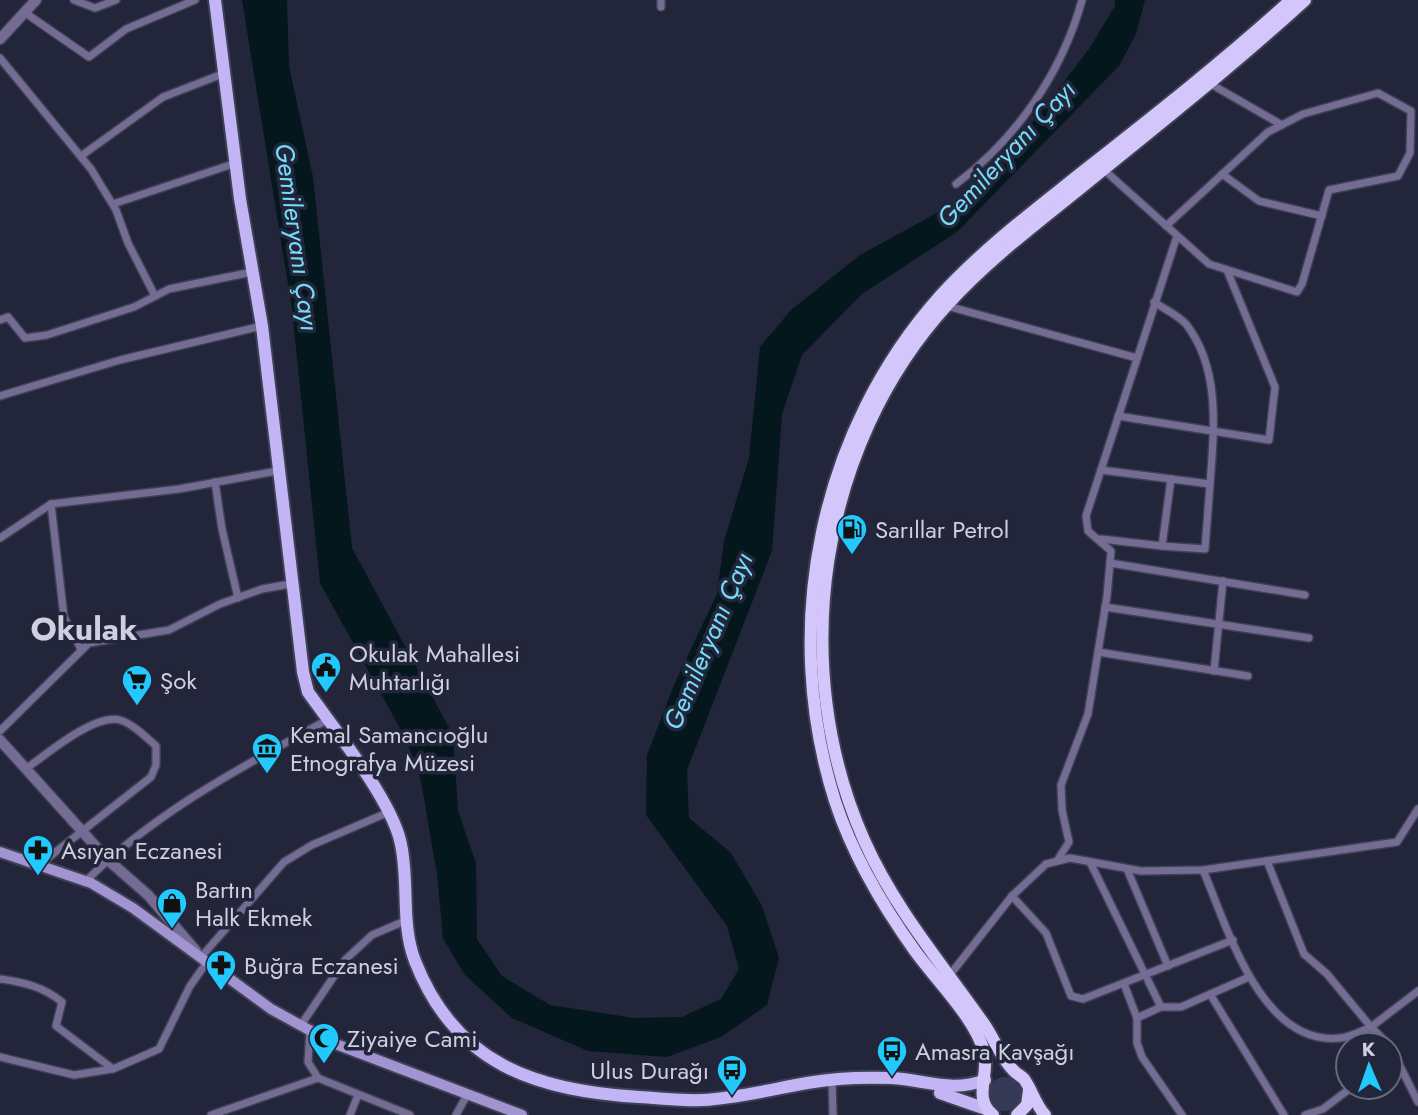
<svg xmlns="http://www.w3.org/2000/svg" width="1418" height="1115" font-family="Jost,sans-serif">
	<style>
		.green { fill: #363956 }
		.water { fill: #03171c }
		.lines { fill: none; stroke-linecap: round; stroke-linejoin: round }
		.minor-casing { stroke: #3e4055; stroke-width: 10 }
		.tertiary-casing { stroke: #3e4055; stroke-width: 13 }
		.secondary-casing { stroke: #3e4055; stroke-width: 14 }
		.primary-casing { stroke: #3e4055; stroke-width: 16 }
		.trunk-casing { stroke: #3e4055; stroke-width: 16 }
		.minor { stroke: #756c93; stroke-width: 7 }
		.tertiary { stroke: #756c93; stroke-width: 10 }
		.secondary { stroke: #a293d1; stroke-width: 10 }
		.primary { stroke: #c3b5f5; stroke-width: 12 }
		.trunk { stroke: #d2c6fa; stroke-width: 12 }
		.labels { text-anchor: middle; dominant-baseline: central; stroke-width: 7; stroke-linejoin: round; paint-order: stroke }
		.poi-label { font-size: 24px; fill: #ced0df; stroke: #23253b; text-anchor: start }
		.water-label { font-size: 26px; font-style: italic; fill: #75dcf8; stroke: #23253b }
		.district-label { font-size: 32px; font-weight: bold; fill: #ced0df; stroke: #23253b }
	</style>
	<rect width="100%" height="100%" fill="#23253b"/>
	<circle class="green" cx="1005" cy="1094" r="17"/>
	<path class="water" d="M242 0H287L289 66 313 177 352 548 453 735 458 811 476 863 477 939 502 976 550 1005 634 1018 682 1017 721 999 739 969 727 926 646 815 647 755 674 685 717 594 724 541 749 458 760 347 791 310 860 255 953 204 1004 159 1089 49 1115 6V0H1145L1136 34 1119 66 957 232 862 294 802 355 782 414 772 551 687 770 689 818 731 853 762 906 779 958 767 1005 721 1037 667 1057 588 1051 512 1018 464 974 443 938 437 874 421 781 406 739 320 583 292 309Z"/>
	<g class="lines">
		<g class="minor-casing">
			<g id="minor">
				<path d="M74 0 95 8 116 0"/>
				<path d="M661 7V0"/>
				<path d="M24 12 89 57 126 29 195 0"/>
				<path d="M0 58 91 169 116 210 128 243 155 296"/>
				<path d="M1209 83 1282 125"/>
				<path d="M81 156 163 97 225 73"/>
				<path d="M1103 169 1209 264 1297 292 1302 284 1329 190 1398 176 1410 153 1411 111 1378 93 1303 114 1268 132 1166 226"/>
				<path d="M1222 174 1259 201 1322 216"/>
				<path d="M956 184C1016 139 1062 73 1082 0"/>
				<path d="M113 204 236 163"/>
				<path d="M947 306 1137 358"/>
				<path d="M0 320 8 317 25 338 47 335 134 307 169 289 252 272"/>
				<path d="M0 396 120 360 262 326"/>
				<path d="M1118 416 1269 440 1275 387 1227 270"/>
				<path d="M1101 470 1210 484C1214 430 1221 369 1186 324 1178 315 1164 309 1154 302"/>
				<path d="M215 482 222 529 238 598"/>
				<path d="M51 504 64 617 81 649"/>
				<path d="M0 538 51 504 179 489 277 471"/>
				<path d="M1101 539 1162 546 1171 479"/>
				<path d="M1162 546 1205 549 1210 484"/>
				<path d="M1110 563 1305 595"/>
				<path d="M1105 607 1309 638"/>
				<path d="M1098 652 1248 676"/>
				<path d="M1214 671 1223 581"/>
				<path d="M0 731 89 643 169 630 220 604 262 589 290 584"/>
				<path d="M27 768C47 754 95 713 120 720 133 724 146 737 156 746V765L151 777 39 865"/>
				<path d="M1057 861 1069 842 1062 810 1061 785 1088 714 1107 596 1111 551 1088 531 1086 516 1177 236"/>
				<path d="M1267 861 1304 954 1327 974 1371 1027 1418 991"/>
				<path d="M1090 862 1161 1007H1181L1249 977"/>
				<path d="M1127 869 1168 966"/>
				<path d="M1203 870C1227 926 1261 1047 1340 1038 1350 1037 1362 1031 1371 1027L1389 1045"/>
				<path d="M86 881C155 812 242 767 327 720"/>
				<path d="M1012 896 1046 933 1071 996 1083 999 1233 940"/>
				<path d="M201 957 284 862 312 845 389 812"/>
				<path d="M949 976 1012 896 1046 864 1070 858 1141 871 1203 870 1397 842 1418 809"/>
				<path d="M0 979C23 982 44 987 62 1002L56 1026 113 1069 159 1049 190 986 207 962"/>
				<path d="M1124 984 1137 1018V1043L1142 1057 1182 1115"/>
				<path d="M1210 994 1284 1115"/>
				<path d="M1137 1018 1161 1007"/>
				<path d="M301 1025 345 960 372 935 407 920"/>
				<path d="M310 1031 308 1062 318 1078 410 1115"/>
				<path d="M1390 1046 1418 1102"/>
				<path d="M0 1057 74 1075 112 1069"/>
				<path d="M832 1080 833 1115"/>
				<path d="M211 1115 318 1078"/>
				<path d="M350 1115 358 1095"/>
				<path d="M456 1115 467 1095"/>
				<path d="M1305 1115 1323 1109 1352 1087"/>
			</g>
		</g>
		<g class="tertiary-casing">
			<g id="tertiary">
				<path d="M0 39 36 0"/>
				<path d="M0 740 108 860 148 895 196 951"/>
			</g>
		</g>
		<g class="secondary-casing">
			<path id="secondary" d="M0 852 91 883 133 908 271 1009 333 1043 522 1115"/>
		</g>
		<g class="primary-casing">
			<g id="primary">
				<path d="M215 0 240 199 262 326 303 672 308 692C335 730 389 797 400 840 410 879 400 923 415 961 455 1064 536 1091 639 1097 660 1098 682 1101 703 1100 738 1098 773 1089 807 1083 835 1078 864 1077 892 1078 926 1080 952 1093 985 1080"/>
				<path d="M940 1093 986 1109"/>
			</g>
		</g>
		<g class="trunk-casing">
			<g id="trunk">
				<path d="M993 1115C972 1098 990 1075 984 1052 976 1019 935 979 915 951 882 905 853 856 835 801 780 628 819 431 941 295 984 248 1035 210 1085 170 1155 115 1225 60 1291 0"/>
				<path d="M1017 1115 1027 1105 1029 1090"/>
				<path d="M1045 1115C1035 1104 1032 1090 1024 1079 1021 1076 1017 1074 1014 1071 1001 1059 994 1038 984 1024 942 964 894 908 864 840 787 666 818 446 948 304 988 260 1036 224 1083 186 1158 125 1234 65 1305 0"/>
			</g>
		</g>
		<use href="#minor" class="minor"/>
		<use href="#tertiary" class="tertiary"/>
		<use href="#secondary" class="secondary"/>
		<use href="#primary" class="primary"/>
		<use href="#trunk" class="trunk"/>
	</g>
	<defs>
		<g id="fuel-pin" transform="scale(1.575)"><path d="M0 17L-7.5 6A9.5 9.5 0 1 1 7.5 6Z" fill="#21c9fd" stroke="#23253b"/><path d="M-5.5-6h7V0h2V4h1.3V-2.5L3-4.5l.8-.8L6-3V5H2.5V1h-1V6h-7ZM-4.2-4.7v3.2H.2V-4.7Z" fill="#111"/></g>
		<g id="civic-pin" transform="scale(1.575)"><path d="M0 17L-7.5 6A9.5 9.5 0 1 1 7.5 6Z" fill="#21c9fd" stroke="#23253b"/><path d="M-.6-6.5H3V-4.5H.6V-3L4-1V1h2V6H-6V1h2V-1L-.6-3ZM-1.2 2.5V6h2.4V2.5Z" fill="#111"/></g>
		<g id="supermarket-pin" transform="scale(1.575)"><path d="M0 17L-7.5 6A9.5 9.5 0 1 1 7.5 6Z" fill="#21c9fd" stroke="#23253b"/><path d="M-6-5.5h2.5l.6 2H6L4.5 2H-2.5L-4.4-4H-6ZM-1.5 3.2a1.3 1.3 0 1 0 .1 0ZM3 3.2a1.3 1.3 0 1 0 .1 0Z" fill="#111"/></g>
		<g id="museum-pin" transform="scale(1.575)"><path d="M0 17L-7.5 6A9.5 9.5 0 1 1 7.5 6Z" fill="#21c9fd" stroke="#23253b"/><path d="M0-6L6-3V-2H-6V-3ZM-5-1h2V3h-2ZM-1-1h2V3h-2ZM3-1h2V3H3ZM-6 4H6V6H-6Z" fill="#111"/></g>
		<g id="pharmacy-pin" transform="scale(1.575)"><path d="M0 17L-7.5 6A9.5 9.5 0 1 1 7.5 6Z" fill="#21c9fd" stroke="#23253b"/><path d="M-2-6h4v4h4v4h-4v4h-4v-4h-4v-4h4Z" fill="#111"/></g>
		<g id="shop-pin" transform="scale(1.575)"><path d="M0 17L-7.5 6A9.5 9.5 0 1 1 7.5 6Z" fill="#21c9fd" stroke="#23253b"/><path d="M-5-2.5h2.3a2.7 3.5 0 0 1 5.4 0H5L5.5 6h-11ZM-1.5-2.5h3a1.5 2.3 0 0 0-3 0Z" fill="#111"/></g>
		<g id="mosque-pin" transform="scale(1.575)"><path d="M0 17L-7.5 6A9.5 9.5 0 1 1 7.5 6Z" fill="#21c9fd" stroke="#23253b"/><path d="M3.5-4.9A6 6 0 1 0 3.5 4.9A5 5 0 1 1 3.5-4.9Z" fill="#111"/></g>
		<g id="bus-pin" transform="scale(1.575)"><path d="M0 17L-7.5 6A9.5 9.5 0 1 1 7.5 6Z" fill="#21c9fd" stroke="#23253b"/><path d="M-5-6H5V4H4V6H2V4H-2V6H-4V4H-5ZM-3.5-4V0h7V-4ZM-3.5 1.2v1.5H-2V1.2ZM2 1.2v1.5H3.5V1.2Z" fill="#111"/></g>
	</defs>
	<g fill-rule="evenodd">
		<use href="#fuel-pin" x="852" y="529"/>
		<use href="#civic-pin" x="326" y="667"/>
		<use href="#supermarket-pin" x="137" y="680"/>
		<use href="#museum-pin" x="267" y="748"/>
		<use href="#pharmacy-pin" x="38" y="850"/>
		<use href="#shop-pin" x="172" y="903"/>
		<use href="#pharmacy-pin" x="221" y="965"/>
		<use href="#mosque-pin" x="324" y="1038"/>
		<use href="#bus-pin" x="892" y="1051"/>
		<use href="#bus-pin" x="732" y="1070"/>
	</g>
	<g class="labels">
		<g class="poi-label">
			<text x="875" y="529">Sarıllar Petrol</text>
			<text x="349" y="653">Okulak Mahallesi<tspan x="349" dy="28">Muhtarlığı</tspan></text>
			<text x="160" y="680">Şok</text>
			<text x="290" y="734">Kemal Samancıoğlu<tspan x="290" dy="28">Etnografya Müzesi</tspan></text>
			<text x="61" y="850">Asıyan Eczanesi</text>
			<text x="195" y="889">Bartın<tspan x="195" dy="28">Halk Ekmek</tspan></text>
			<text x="244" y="965">Buğra Eczanesi</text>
			<text x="347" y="1038">Ziyaiye Cami</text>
			<text x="915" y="1051">Amasra Kavşağı</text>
			<text x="709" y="1070" text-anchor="end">Ulus Durağı</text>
		</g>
		<g class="water-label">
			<text transform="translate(1006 154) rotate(-47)">Gemileryanı Çayı</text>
			<text transform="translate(297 237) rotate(82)">Gemileryanı Çayı</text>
			<text transform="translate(708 641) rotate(-67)">Gemileryanı Çayı</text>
		</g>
		<g class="district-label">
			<text x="84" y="629">Okulak</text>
		</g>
	</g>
	<g transform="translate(1369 1066) rotate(358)"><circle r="33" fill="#23253b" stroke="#67697d" stroke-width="2"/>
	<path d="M0-5L12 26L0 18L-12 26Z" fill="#21c9fd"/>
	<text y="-10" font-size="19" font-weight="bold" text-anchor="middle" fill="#ced0df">K</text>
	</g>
</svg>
